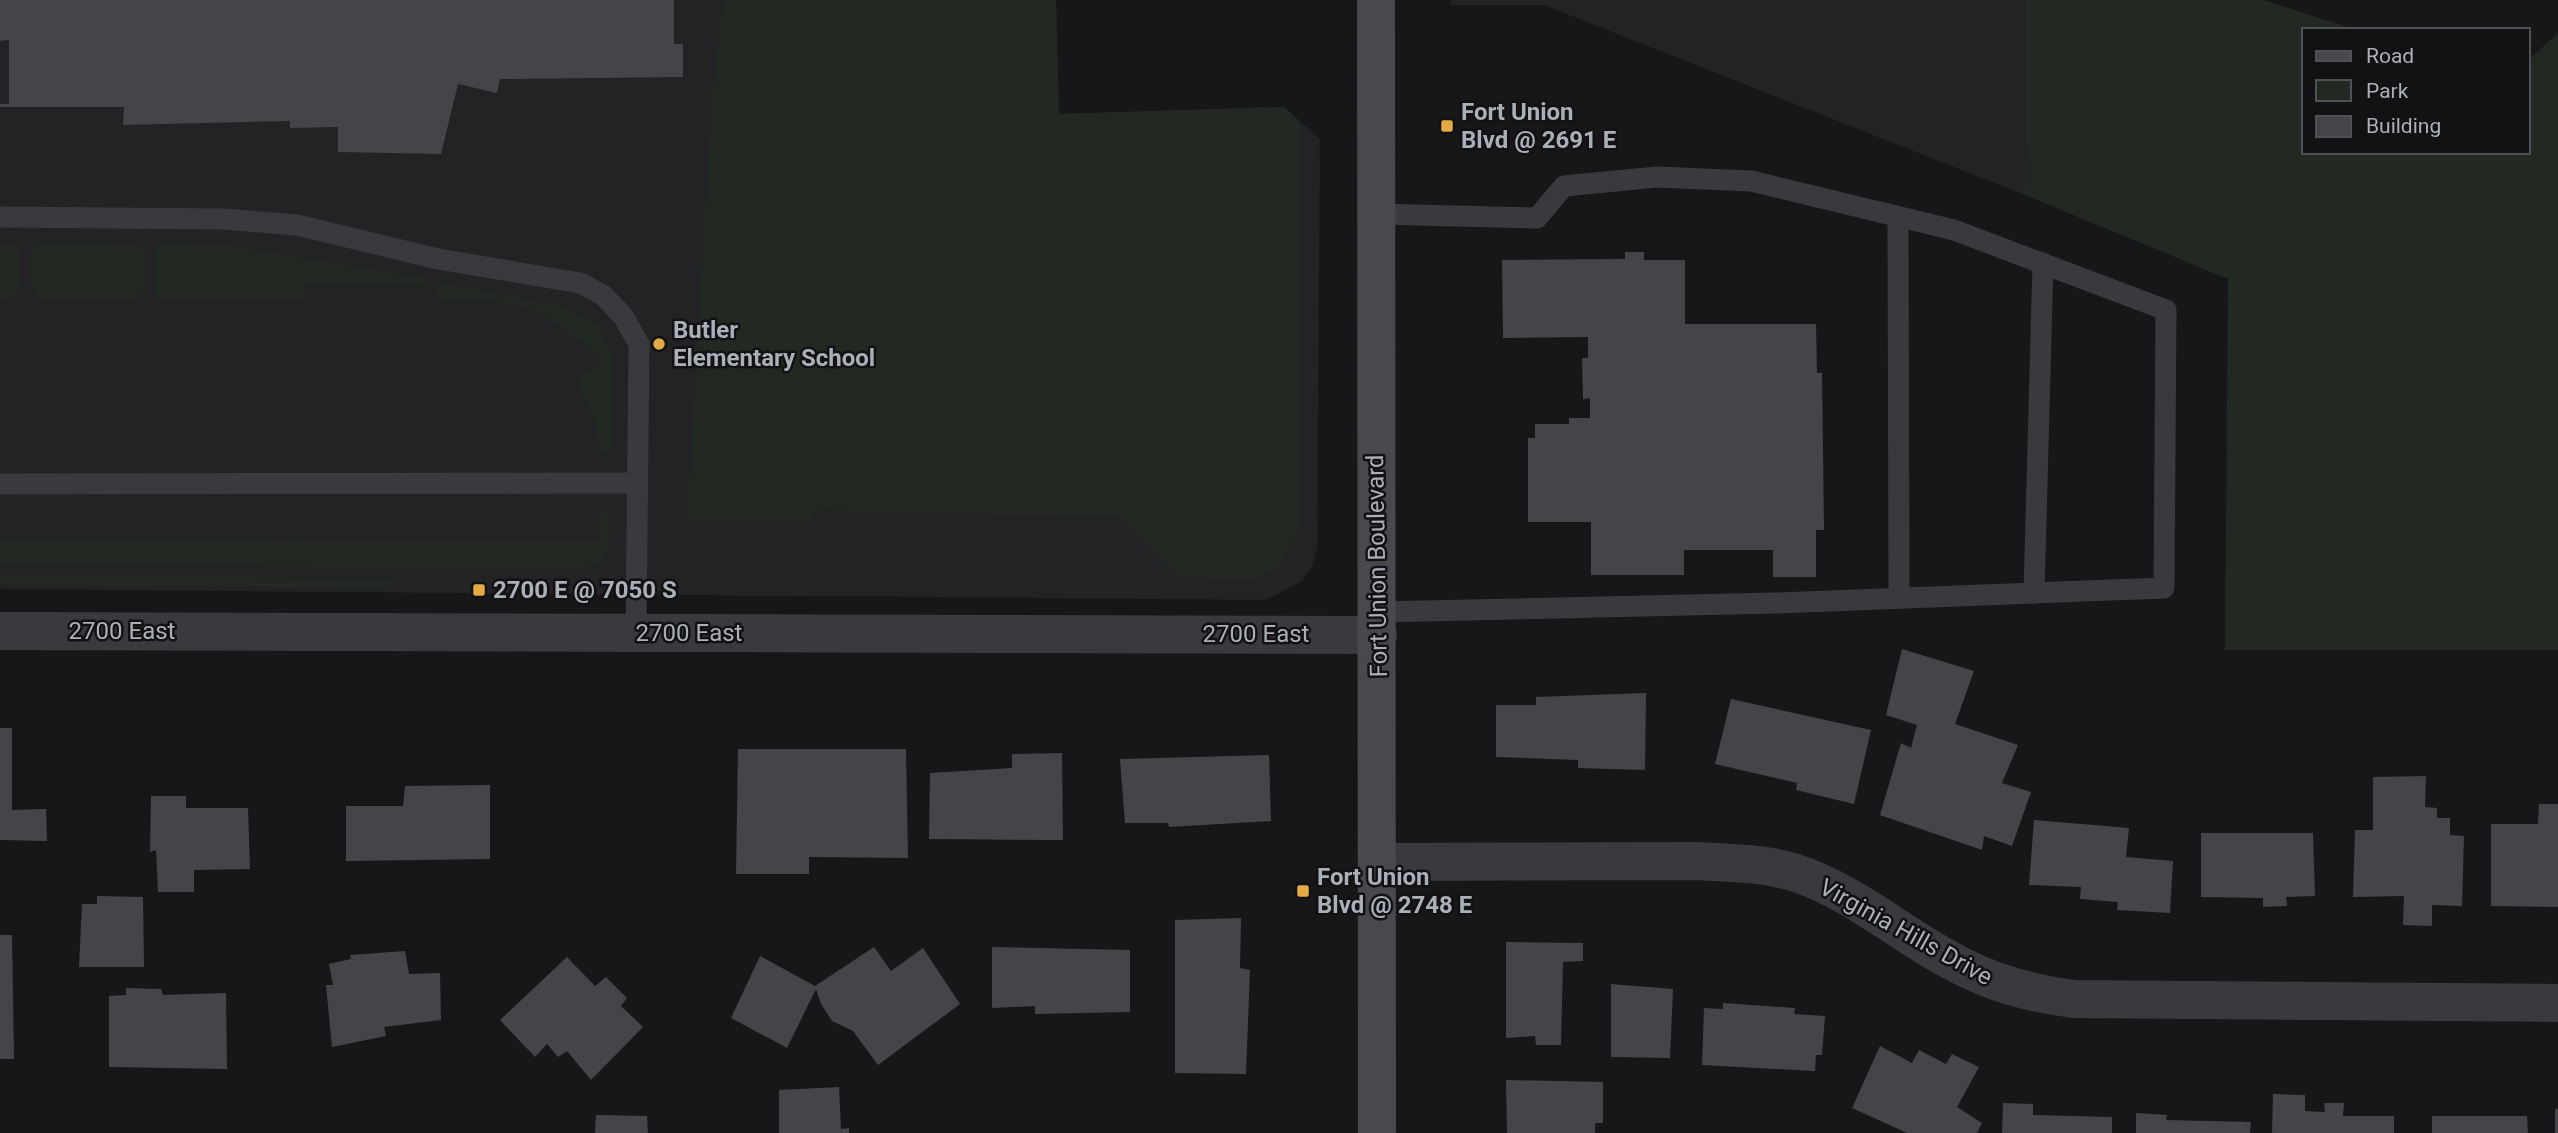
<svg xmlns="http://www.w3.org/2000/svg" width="2558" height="1133" font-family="Roboto,sans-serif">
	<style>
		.built { fill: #232326 }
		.green { fill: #222922 }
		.building { fill: #444549 }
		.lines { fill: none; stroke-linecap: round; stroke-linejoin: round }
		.service { stroke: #393a3e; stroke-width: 21 }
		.minor { stroke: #393a3e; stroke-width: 38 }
		.tertiary { stroke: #393a3e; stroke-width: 38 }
		.secondary { stroke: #47494e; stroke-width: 38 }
		.poi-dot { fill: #e4ab45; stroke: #121214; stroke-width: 2.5 }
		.labels { text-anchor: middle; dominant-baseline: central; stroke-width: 5; stroke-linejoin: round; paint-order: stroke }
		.poi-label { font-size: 24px; font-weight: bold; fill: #aaafb8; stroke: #121214; text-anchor: start }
		.street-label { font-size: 24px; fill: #aaafb8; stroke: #121214 }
	</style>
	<rect width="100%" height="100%" fill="#171719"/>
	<g class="built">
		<path d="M0 0H1056L1059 114 1284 107 1320 139 1317 549 1312 567 1302 581 1266 600 0 589Z"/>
		<path d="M1451 0H2026L2025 195 1544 5H1451Z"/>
	</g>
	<g class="green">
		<path d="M723 0H1056L1059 114 1284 107 1299 121V529C1275 596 1236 578 1177 576L1120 517 818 510 809 522 687 520 712 96Z"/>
		<path d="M2026 0H2263L2357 30H2304V152H2528V60L2558 33V650H2225L2228 279 2025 195Z"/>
		<path d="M44 243 139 245 144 249 143 293 135 299H39C29 287 28 259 35 245Z"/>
		<path d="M0 244 15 245 18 248 19 291 10 299H0Z"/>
		<path d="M163 244 227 245 429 279 425 286 306 285 305 299H164L158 296 156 291 155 251Z"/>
		<path d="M439 282 567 307 599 325 612 354V450L605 454 601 451 592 412 577 381 604 360C539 304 521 300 436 300Z"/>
		<path d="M609 508 610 547 602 565 568 569 0 564V540L599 541 600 514Z"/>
		<path d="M0 574 395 579 385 588 0 584Z"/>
	</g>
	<g class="building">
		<path d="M0 0H674V44H683V77L500 79 497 93 458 84 441 154 338 152V127L290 128V121L123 125 124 107H0V104H9V40L0 41Z"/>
		<path d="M1625 252H1644V260H1685V324H1816L1817 373H1822L1824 530H1816V577H1773V550H1684V575H1591V522H1528V438H1535V424H1569V418H1590V398L1583 399 1582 358H1588V337L1503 338 1502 260 1625 259Z"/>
		<path d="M1902 649 1974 671 1955 724 2018 745 2002 783 2031 792 2012 846 1984 836 1982 850 1880 815 1901 743 1911 748 1917 725 1886 715Z"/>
		<path d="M1646 693 1645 770 1578 768V760L1496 757V705H1536V697Z"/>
		<path d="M1731 699 1871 730 1854 804 1796 790 1797 783 1715 764Z"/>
		<path d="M0 728H12V810L46 809 47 841 0 840Z"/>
		<path d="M738 749H906L908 858 809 857V874H736Z"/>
		<path d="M1062 753 1063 840 929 839 930 773 1012 768V754Z"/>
		<path d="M1269 755 1271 821 1169 827 1168 823H1125L1120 759Z"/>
		<path d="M2426 776 2425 807 2437 808V818H2450V835L2464 836 2462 906 2432 905V926L2403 925 2404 896 2353 897 2355 830H2373V777Z"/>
		<path d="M490 785V859L346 861V806H403L405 786Z"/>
		<path d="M151 796H186V808H248L250 869 194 870V892H158L156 850 150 852Z"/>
		<path d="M2539 804H2558V907L2491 906V824H2538Z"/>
		<path d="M2034 820 2129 828 2126 857 2173 861 2170 913 2117 910 2118 902 2080 899 2081 887 2029 885Z"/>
		<path d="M2201 833H2313L2315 896 2286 897 2287 906 2263 907V898L2201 897Z"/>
		<path d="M97 896 143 897 144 967H79L82 904H97Z"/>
		<path d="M1241 918 1240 968 1250 970 1246 1074 1175 1073V920Z"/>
		<path d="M0 935H12L14 1059H0Z"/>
		<path d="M1506 942 1583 943V961L1563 962 1561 1045H1536L1535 1036 1506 1038Z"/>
		<path d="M874 947 891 971 923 948 960 1004 878 1065 853 1031 832 1021 821 1004 816 989 787 1048 731 1018 760 956 815 986Z"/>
		<path d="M992 947 1130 950V1012L1035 1014V1006L992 1008Z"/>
		<path d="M405 951 409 974 440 973 441 1020 384 1027 386 1036 332 1047 326 985H333L329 964 351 959 350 955Z"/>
		<path d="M567 957 595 986 606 977 627 998 621 1006 643 1027 591 1080 567 1051 558 1057 547 1044 535 1057 500 1020Z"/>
		<path d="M1611 984 1673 989 1670 1058 1611 1057Z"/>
		<path d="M126 988 161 989 163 995 226 993 227 1069 109 1067V996L126 995Z"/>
		<path d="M1723 1003 1795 1008 1794 1014 1825 1016 1822 1055H1816L1815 1071 1702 1065 1704 1008 1723 1009Z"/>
		<path d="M1880 1046 1912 1063 1919 1050 1946 1064 1952 1054 1979 1067 1957 1107 1982 1123 1977 1133H1907L1852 1108Z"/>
		<path d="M1506 1080 1603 1082V1123H1595V1133H1507Z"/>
		<path d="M839 1087 841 1129 849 1128V1133H779V1090Z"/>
		<path d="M2273 1094 2305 1095V1111L2325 1112 2324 1103H2344L2343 1116H2394V1133H2272Z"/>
		<path d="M2003 1103 2033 1104V1115L2112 1117V1133H2002Z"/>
		<rect x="2555" y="1109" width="3" height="24"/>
		<path d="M2136 1113 2167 1115 2166 1120 2251 1122 2250 1133H2136Z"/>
		<path d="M596 1115 647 1116 648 1133H595Z"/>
		<path d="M2432 1116H2527L2528 1133H2432Z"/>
	</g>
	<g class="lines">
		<g class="service">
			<path d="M1374 214 1537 218 1564 186 1657 177 1751 181 1954 230 2166 310 2164 588 1775 603 1377 612"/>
			<path d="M0 217 224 219 297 225 438 259 580 283 603 295 623 316 639 344 636 632"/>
			<path d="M1898 217 1899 598"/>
			<path d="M0 484 638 483"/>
			<path d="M2034 593 2043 263"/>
		</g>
		<path class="minor" d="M1379 862 1697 861C1729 863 1762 863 1793 872 1841 887 1882 919 1924 945 1975 977 2014 991 2074 999L2558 1003"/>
		<path class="tertiary" d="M0 631 1378 635"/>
		<path class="secondary" d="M1376 0 1377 1133"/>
	</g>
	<g class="poi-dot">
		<rect x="1440" y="119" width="14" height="14" rx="3.5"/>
		<circle cx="659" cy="344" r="7"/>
		<rect x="472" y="583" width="14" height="14" rx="3.5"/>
		<rect x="1296" y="884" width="14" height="14" rx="3.5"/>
	</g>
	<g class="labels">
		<g class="poi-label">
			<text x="1461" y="112">Fort Union<tspan x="1461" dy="28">Blvd @ 2691 E</tspan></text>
			<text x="673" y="330">Butler<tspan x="673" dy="28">Elementary School</tspan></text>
			<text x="493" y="590">2700 E @ 7050 S</text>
			<text x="1317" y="877">Fort Union<tspan x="1317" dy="28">Blvd @ 2748 E</tspan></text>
		</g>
		<g class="street-label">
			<text transform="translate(1377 566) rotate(-91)">Fort Union Boulevard</text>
			<text x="122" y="631">2700 East</text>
			<text x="689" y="633">2700 East</text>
			<text x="1256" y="634">2700 East</text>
			<text transform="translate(1906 932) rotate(29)">Virginia Hills Drive</text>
		</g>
	</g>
	<rect x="2302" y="28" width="228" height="126" fill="#121214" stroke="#4f5156" stroke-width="2"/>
	<rect x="2316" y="51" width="35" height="10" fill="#47494e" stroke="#4f5156" stroke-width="2"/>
	<text x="2366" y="63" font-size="21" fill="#aaafb8">Road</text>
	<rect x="2316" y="80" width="35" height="21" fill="#222922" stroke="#4f5156" stroke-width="2"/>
	<text x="2366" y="98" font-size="21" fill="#aaafb8">Park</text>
	<rect x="2316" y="116" width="35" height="21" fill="#444549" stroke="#4f5156" stroke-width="2"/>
	<text x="2366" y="133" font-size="21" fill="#aaafb8">Building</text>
</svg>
